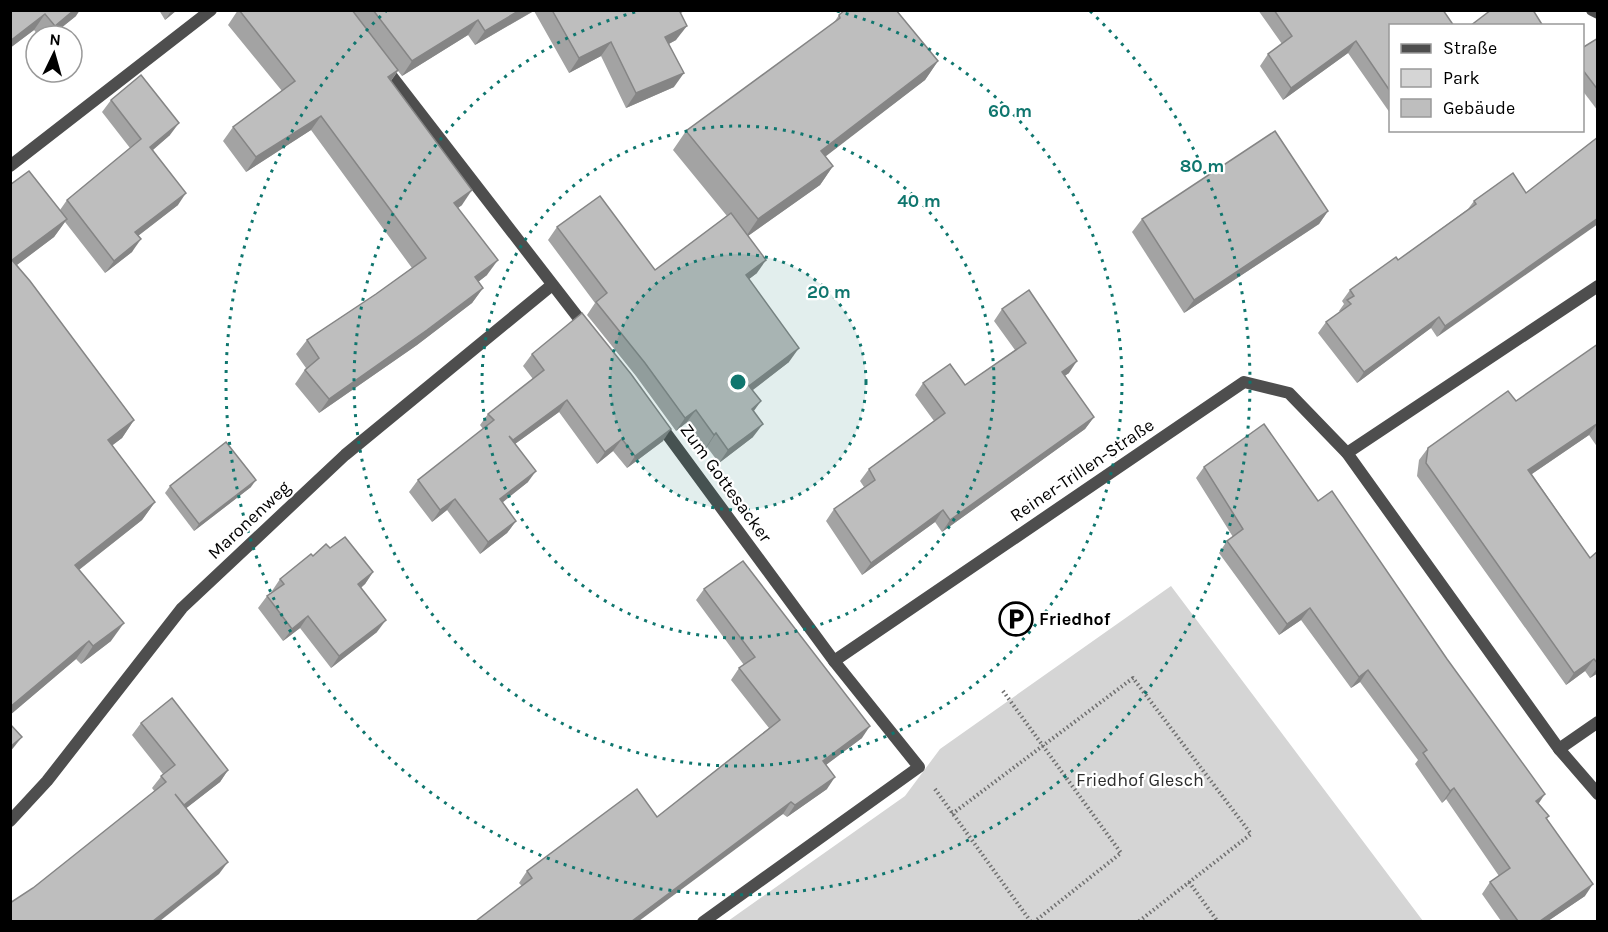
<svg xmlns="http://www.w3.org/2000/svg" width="1608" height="932" font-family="Karla,sans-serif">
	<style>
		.green { fill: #d5d5d5 }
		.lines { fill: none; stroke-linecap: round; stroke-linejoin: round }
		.path { stroke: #707070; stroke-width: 4; stroke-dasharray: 1.5 3; stroke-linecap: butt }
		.minor { stroke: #4e4e4e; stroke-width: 12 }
		.wall { fill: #a3a3a3 }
		.shaded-wall { fill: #858585 }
		.building { fill: #bebebe; stroke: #858585; stroke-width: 1.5 }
		.ring { fill: none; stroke: #0f766e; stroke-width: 3; stroke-dasharray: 3 6 }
		.labels { text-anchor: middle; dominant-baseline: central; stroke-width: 4.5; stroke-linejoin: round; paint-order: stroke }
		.street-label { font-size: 18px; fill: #000; stroke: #fff }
		.poi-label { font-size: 18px; font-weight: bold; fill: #000; stroke: #fff; text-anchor: start }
		.park-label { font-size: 18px; fill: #2c2c2c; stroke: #fff }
		.centre { fill: #0f766e; stroke: #fff; stroke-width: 3 }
		.ring-label { font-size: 18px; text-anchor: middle; font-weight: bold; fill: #0f766e; stroke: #fff; stroke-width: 4.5; stroke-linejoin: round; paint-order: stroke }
	</style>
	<rect width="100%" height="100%" fill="#fff"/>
	<path class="green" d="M1171 586 1423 921H728L905 796 940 749Z"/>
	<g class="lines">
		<g class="path">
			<path d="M1003 691 1121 853 1034 922"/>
			<path d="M935 789 1031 922"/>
			<path d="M952 814 1133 678 1251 834 1138 922"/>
			<path d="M1189 882 1218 922"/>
		</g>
		<g class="minor">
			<path d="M1592 10 1598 13"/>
			<path d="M383 65 587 329"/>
			<path d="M10 166 211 10"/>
			<path d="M658 422 834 661 919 767 703 922"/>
			<path d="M1347 453 1598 286"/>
			<path d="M834 661 1244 382 1289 393 1347 453 1559 749 1598 794"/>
			<path d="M1559 749 1598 722"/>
			<path d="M10 821 47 781 182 608 345 455 552 285"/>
		</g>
	</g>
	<g class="wall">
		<path d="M10 10 76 16 51 36H39L34 30 10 48Z"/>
		<path d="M159 10H177L165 20Z"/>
		<path d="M238 10H686L681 13 676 40 669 44 674 87 626 108 601 56 569 73 534 11 475 45 468 35 402 76 398 71 391 81 462 205 458 208 487 275 478 282 483 288 472 303 417 345 319 413 295 384 306 368 296 354 307 340 376 294 412 268 311 130 246 172 223 141 233 127 282 91 228 25Z"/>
		<path d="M1258 10H1443L1390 26V113L1348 53 1283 100 1260 66 1268 54 1282 44Z"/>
		<path d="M839 15 938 61 925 80 825 156 833 166 820 185 748 236 757 273 749 279 789 362 752 390 754 412 753 437 719 463 707 447 705 449 686 423 676 431 636 376 587 315 595 303 548 240 557 227 655 270 727 216 673 150 686 131 833 24Z"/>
		<path d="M1598 38V111L1582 90V48Z"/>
		<path d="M111 100 170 135 153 150 178 205 138 236 132 252 105 273 65 222 54 237 17 265 134 420 122 438 112 445 155 502 142 520 79 570 111 641 81 664 76 659 10 715V185L60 210 67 200 130 148 102 112Z"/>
		<path d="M1598 137 1437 337 1431 328 1357 383 1318 333 1326 322 1340 312 1339 311 1344 304 1342 301 1350 290 1398 260 1468 209 1474 201 1526 193Z"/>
		<path d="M1328 211 1319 224 1184 313 1132 232 1142 219Z"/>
		<path d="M1002 309 1069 373 1064 376 1094 417 1085 429 942 532 935 522 862 575 826 521 834 509 864 487 860 481 869 469 934 421 915 395 923 383 965 385 1015 350 994 321Z"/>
		<path d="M1598 344V448L1589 435 1532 474 1590 558 1598 551V673L1590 678 1585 671 1566 685 1417 476 1419 460 1428 448 1516 401Z"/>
		<path d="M532 354 663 441 627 468 613 451 597 464 559 412 515 444 528 482 502 502 516 521 507 533 480 554 447 510 432 522 409 492 418 480 483 429 480 425 488 414 533 379 523 366Z"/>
		<path d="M1204 467 1318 501 1538 803 1549 816 1547 819 1585 896 1548 921H1501L1482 894 1490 882 1499 876 1446 799 1442 803 1415 764 1418 760 1360 682 1351 688 1301 620 1279 635 1219 553 1227 541 1233 537 1196 478Z"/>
		<path d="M170 486 251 487 194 531 165 493Z"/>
		<path d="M330 548 373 572 365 584 361 588 377 632 331 668 300 628 283 641 258 608 267 596 273 592 272 591 280 579 313 556Z"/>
		<path d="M704 589 862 738 826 765 827 789 787 817 783 814 522 886 519 883 527 871 657 817 769 728 731 680 739 668 744 665 696 600Z"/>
		<path d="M141 723 228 770 220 782 186 808 219 874 152 788 163 774 132 735Z"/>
	</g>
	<g class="shaded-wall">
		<path d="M74 10H80L76 16 51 36H48L55 26Z"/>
		<path d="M172 10H177L165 20Z"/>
		<path d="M520 10H535L475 45 485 31Z"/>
		<path d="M45 14 34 30 10 48V41Z"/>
		<path d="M478 20 468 35 402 76 412 61Z"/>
		<path d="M687 26 676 40 655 51 665 37Z"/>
		<path d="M1356 41 1348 53 1283 100 1291 88Z"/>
		<path d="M611 42 601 56 569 73 579 58Z"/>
		<path d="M938 61 925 80 808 170 821 151Z"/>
		<path d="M398 70 388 85V77Z"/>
		<path d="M684 73 674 87 626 108 636 93Z"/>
		<path d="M321 116 311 130 246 172 256 157Z"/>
		<path d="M179 123 170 135 141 160 150 147Z"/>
		<path d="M833 166 820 185 745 238 758 219Z"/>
		<path d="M472 190 462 205 444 218 454 203Z"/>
		<path d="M186 193 178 205 126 245 135 232Z"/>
		<path d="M1328 211 1319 224 1184 313 1194 300Z"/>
		<path d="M1598 218V224L1437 337 1445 326Z"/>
		<path d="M67 219 54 237 10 270 12 260Z"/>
		<path d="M141 239 132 252 105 273 114 261Z"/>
		<path d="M498 260 487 275 465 292 475 277Z"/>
		<path d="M766 260 757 273 736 289 746 275Z"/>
		<path d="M483 288 472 303 417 345 319 413 329 399Z"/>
		<path d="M1439 317 1431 328 1357 383 1364 372Z"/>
		<path d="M799 348 789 362 740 400 749 386Z"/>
		<path d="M1077 361 1069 373 1053 384 1062 372Z"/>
		<path d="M567 400 559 412 504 452 513 440Z"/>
		<path d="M761 401 751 415 752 409Z"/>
		<path d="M696 410 686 423 676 431 685 418Z"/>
		<path d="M1094 417 1085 429 942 532 950 520Z"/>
		<path d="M134 420 122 438 96 458 108 440Z"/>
		<path d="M1598 423 1589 435 1520 482 1528 470Z"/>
		<path d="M763 424 753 437 719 463 728 450Z"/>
		<path d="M671 429 663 441 627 468 635 456Z"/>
		<path d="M716 433 707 447 705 449 714 435Z"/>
		<path d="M622 439 613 451 597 464 605 452Z"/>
		<path d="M536 471 528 482 492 511 500 499Z"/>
		<path d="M256 480 251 487 194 531 199 524Z"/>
		<path d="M455 499 447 510 432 522 440 510Z"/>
		<path d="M155 502 142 520 62 583 75 565Z"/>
		<path d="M943 510 935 522 862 575 871 563Z"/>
		<path d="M516 521 507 533 480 554 488 542Z"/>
		<path d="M373 572 365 584 350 596 358 584Z"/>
		<path d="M1310 608 1301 620 1279 635 1287 624Z"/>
		<path d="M308 616 300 628 283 641 292 629Z"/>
		<path d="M386 620 377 632 331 668 339 656Z"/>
		<path d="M124 623 111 641 81 664 93 646Z"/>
		<path d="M89 641 76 659 10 715V707Z"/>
		<path d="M1594 659 1585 671 1566 685 1574 673Z"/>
		<path d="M1598 667V673L1590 678Z"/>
		<path d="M1368 670 1360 682 1351 688 1359 677Z"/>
		<path d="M870 726 862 738 815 773 823 761Z"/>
		<path d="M22 737 10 752V747Z"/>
		<path d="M228 770 220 782 175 817 184 805Z"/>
		<path d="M835 777 827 789 787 817 795 805Z"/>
		<path d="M1454 788 1446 799 1442 803 1450 791Z"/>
		<path d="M1545 794 1537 806 1536 801Z"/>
		<path d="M791 802 783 814 639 921H632Z"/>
		<path d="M228 862 219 874 160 921H153Z"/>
		<path d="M1593 884 1585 896 1548 921H1540Z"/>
	</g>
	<g class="building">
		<path d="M10 10H74L55 26 45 14 10 41Z"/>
		<path d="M239 10H352L398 70 388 77 472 190 454 203 498 260 475 277 483 288 427 330 329 399 305 370 319 358 307 340 376 294 426 258 321 116 256 157 233 127 295 81Z"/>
		<path d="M373 10H520L485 31 478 20 412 61Z"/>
		<path d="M552 10H679L687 26 665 37 684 73 636 93 611 42 579 58Z"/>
		<path d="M845 10H896L938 61 821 151 833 166 758 219 686 131 840 18 839 15Z"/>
		<path d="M1274 10H1443L1454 26H1390V91L1356 41 1291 88 1268 54 1292 36Z"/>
		<path d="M1491 10H1533L1543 26H1470Z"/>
		<path d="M1598 38V90L1582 69V48Z"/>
		<path d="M141 75 179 123 150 147 186 193 135 232 141 239 114 261 67 200 141 139 111 100Z"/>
		<path d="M1275 131 1328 211 1194 300 1142 219Z"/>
		<path d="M1598 137V218L1445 326 1439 317 1364 372 1326 322 1351 304 1347 300 1354 296 1350 290 1396 257 1398 260 1476 204 1474 201 1513 173 1526 193Z"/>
		<path d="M29 171 67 219 12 260 30 281 134 420 108 440 155 502 75 565 124 623 93 646 89 641 10 707V185Z"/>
		<path d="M600 196 655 270 731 213 766 260 746 275 799 348 749 386 761 401 752 409 763 424 728 450 716 433 714 435 696 410 685 418 645 363 596 302 607 293 557 227Z"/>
		<path d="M1029 290 1077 361 1062 372 1094 417 950 520 943 510 871 563 834 509 875 480 869 469 945 413 923 383 950 364 965 385 1026 343 1002 309Z"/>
		<path d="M582 313 631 374 671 429 635 456 622 439 605 452 567 400 513 440 509 436 536 471 500 499 516 521 488 542 455 499 440 510 418 480 494 420 488 414 544 370 532 354Z"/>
		<path d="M1598 344V423L1528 470 1590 558 1598 551V664L1594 659 1574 673 1426 463 1428 448 1508 391 1516 401Z"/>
		<path d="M1264 424 1318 501 1332 491 1447 659 1545 794 1536 801 1549 816 1546 818 1593 884 1540 921H1518L1490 882 1510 868 1454 788 1450 791 1435 770 1423 753 1427 750 1368 670 1359 677 1310 608 1287 624 1227 541 1243 529 1204 467Z"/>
		<path d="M226 442 256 480 199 524 170 486Z"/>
		<path d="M345 537 373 572 358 584 386 620 339 656 308 616 292 629 267 596 284 584 280 579 311 554 313 556 326 544 330 548Z"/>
		<path d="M743 561 870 726 823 761 835 777 795 805 791 802 632 921H476L532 878 527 871 637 789 657 817 780 720 739 668 755 657 704 589Z"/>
		<path d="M172 698 228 770 184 805 175 794 228 862 153 921H10V903L33 888 166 782 161 776 175 765 141 723Z"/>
		<path d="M10 724 22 737 10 747Z"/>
	</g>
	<circle cx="738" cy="382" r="128" fill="#0f766e" fill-opacity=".12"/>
	<g class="ring">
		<circle cx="738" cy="382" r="128"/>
		<circle cx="738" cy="382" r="256"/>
		<path d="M837 11A384 384 0 1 1 639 11"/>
		<path d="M1090 11A512 512 0 1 1 386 11"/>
	</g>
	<defs>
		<g id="parking-ring" transform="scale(1.725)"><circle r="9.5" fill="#fff" stroke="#000" stroke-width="1.5"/><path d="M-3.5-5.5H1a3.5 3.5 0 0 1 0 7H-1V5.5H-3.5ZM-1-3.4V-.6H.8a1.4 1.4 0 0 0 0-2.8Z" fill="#000"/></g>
	</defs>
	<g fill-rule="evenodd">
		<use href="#parking-ring" x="1016" y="619"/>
	</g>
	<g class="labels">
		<g class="street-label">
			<text transform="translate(1082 470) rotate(-34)">Reiner-Trillen-Straße</text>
			<text transform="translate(726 483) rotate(54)">Zum Gottesacker</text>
			<text transform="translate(249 520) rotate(-43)">Maronenweg</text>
		</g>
		<g class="poi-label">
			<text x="1039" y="619">Friedhof</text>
		</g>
		<g class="park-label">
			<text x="1140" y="780">Friedhof Glesch</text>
		</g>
	</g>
	<circle cx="738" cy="382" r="9" class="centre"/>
	<g class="ring-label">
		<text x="1010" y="117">60 m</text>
		<text x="1202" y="172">80 m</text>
		<text x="919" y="207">40 m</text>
		<text x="829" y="298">20 m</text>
	</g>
	<rect width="1608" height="932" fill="none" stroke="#000000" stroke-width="24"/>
	<rect x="1389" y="24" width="195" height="108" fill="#ffffff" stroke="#999999" stroke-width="1.5"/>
	<rect x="1401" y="44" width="30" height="9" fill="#4e4e4e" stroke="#999999" stroke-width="1.5"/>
	<text x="1443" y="54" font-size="18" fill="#000000">Straße</text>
	<rect x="1401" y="69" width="30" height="18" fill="#d5d5d5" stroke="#999999" stroke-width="1.5"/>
	<text x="1443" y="84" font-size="18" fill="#000000">Park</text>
	<rect x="1401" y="99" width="30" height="18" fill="#bebebe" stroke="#999999" stroke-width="1.5"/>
	<text x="1443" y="114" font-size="18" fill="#000000">Gebäude</text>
	<g transform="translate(54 54) rotate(5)"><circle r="28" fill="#ffffff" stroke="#999999" stroke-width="1.5"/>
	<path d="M0-4.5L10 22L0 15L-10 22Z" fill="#000000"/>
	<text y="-9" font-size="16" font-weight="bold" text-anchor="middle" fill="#000000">N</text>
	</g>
</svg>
